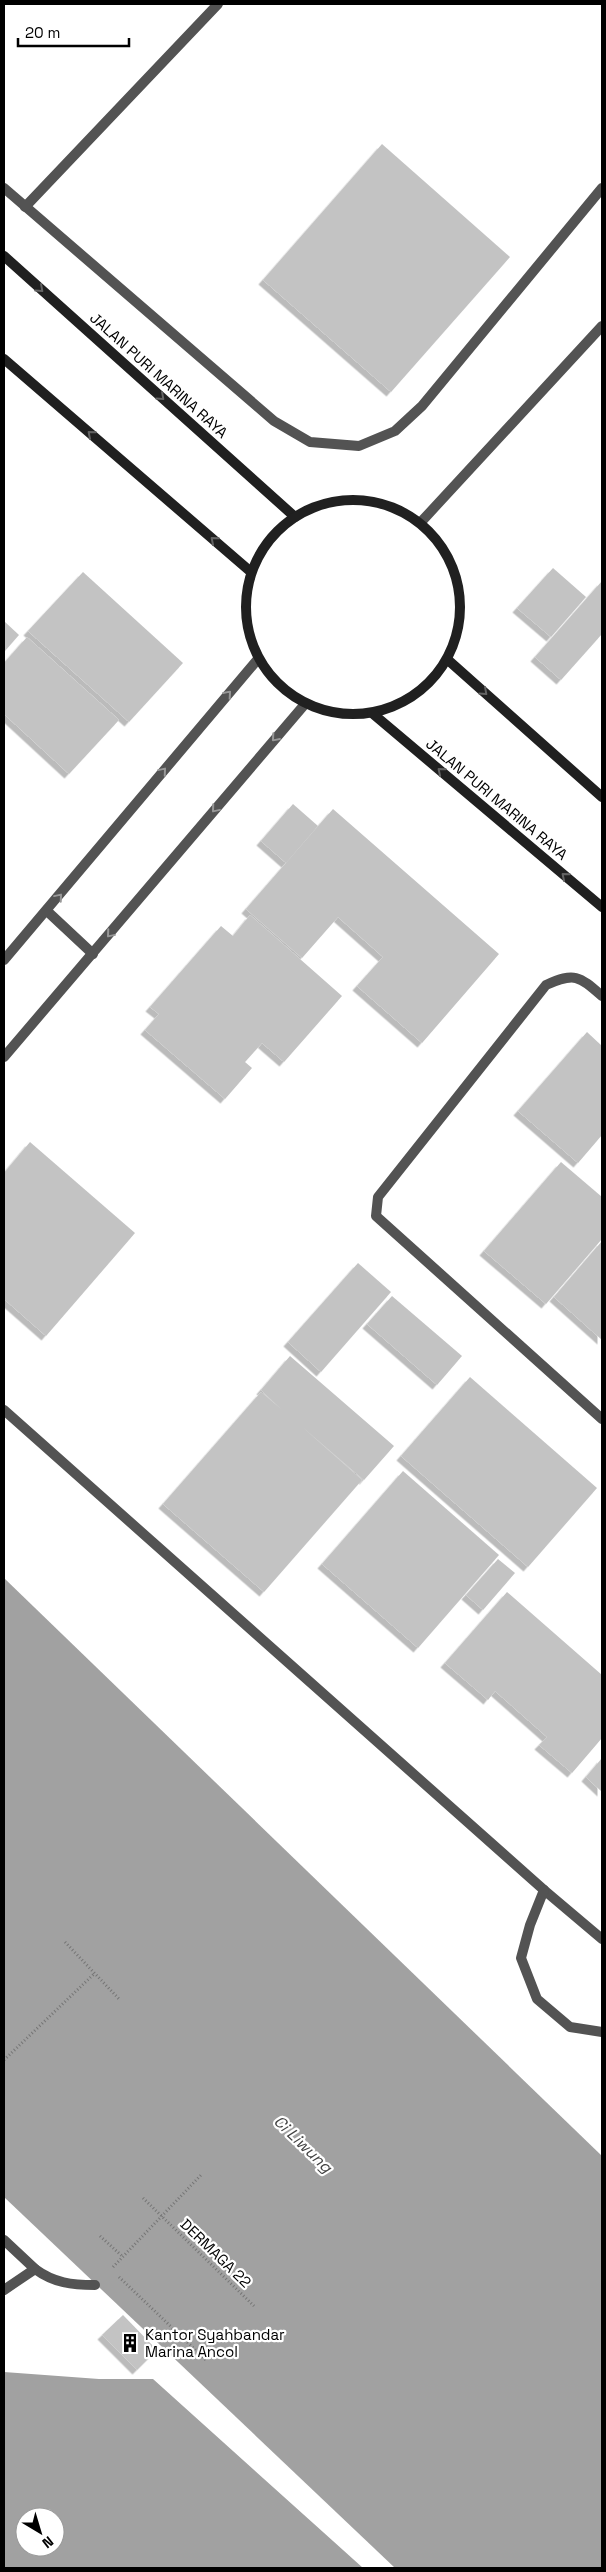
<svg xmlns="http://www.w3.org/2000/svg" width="606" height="2572" font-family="'Space Grotesk',sans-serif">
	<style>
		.water { fill: #a1a1a1; fill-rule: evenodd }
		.building { fill: #c3c3c3; filter: url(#shadow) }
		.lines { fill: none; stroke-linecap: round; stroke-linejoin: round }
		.path { stroke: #757575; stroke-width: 3; stroke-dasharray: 1 2.5; stroke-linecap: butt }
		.lane { stroke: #535353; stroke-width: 10 }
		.street { stroke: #535353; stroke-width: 10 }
		.secondary { stroke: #202020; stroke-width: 10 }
		.oneway { stroke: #636363 }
		.oneway2 { stroke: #989898 }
		.labels { text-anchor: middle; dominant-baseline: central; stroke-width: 4.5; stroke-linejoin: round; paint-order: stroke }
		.street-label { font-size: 15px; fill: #000; stroke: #fff }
		.poi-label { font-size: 15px; fill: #000; stroke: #fff; text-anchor: start }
		.water-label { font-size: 16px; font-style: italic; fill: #424242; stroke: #fff }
	</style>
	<defs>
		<filter id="shadow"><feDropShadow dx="-4.5" dy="4.5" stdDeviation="0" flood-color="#0004"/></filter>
	</defs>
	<rect width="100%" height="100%" fill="#fff"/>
	<g class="water">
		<path d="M4 1578 602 2156V2568H395L4 2197Z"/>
		<path d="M4 2372 99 2379H153L363 2568H4ZM25 2517H55V2547H25Z"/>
	</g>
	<g class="building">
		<path d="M382 144 510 257 391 392 263 280Z"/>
		<path d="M553 568 586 597 551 637 517 608Z"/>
		<path d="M83 572 183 663 129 722 28 631Z"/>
		<path d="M602 581V634L561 680 535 657Z"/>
		<path d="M4 621 19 635 4 652Z"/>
		<path d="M27 637 119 720 69 774 4 714V663Z"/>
		<path d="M293 804 318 826 286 863 261 841Z"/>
		<path d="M333 809 499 954 422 1043 357 986 383 957 338 917 302 958 246 909Z"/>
		<path d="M250 915 342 996 284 1062 262 1043 245 1062 252 1068 225 1099 145 1030 159 1014 150 1007 221 926 233 936Z"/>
		<path d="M587 1032 602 1046V1135L578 1163 518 1111Z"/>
		<path d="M30 1142 135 1233 46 1336 4 1299V1173Z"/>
		<path d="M561 1162 602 1197V1239L546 1304 484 1251Z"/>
		<path d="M602 1241V1340L554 1297Z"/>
		<path d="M358 1263 391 1292 321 1372 288 1342Z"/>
		<path d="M392 1296 462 1356 437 1385 367 1324Z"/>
		<path d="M290 1356 394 1446 364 1480 300 1425 362 1480 264 1592 163 1504 261 1392 281 1409 261 1390Z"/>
		<path d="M470 1377 597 1488 528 1567 401 1456Z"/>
		<path d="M403 1471 499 1555 418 1648 322 1564Z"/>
		<path d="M498 1559 515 1573 483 1610 466 1595Z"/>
		<path d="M507 1592 602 1675V1738L572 1773 539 1745 547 1737 495 1691 488 1700 445 1663Z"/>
		<path d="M602 1758V1792L586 1777Z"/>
		<path d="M123 2315 157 2350 137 2370 102 2335Z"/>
	</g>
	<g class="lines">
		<g class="path">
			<path d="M65 1942 119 1999"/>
			<path d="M4 2060 95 1973"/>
			<path d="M143 2198 254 2306"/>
			<path d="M100 2236 122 2256"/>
			<path d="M113 2267 202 2174"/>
			<path d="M119 2277 207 2361"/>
		</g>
		<g class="lane">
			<path d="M4 2240 35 2269 4 2290"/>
			<path d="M35 2269C54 2283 72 2285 95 2285"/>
		</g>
		<g class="street">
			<path d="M4 188 274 421 310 442 359 446 395 431 422 406 602 188"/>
			<path d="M25 207 218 4"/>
			<path d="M421 522 602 326"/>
			<path d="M47 911 93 954"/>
			<path d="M4 960 258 659"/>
			<path d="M602 996C579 976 575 972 546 985L378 1197 376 1216 602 1419"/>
			<path d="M4 1057 305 704"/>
			<path d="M4 1410 544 1890 602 1939"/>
			<path d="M544 1890 530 1925 521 1958 537 1999 570 2027 602 2032"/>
		</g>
		<g class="secondary">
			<path d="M4 256 295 517"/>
			<path d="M4 359 251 572"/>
			<circle cx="353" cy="607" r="107"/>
			<path d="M448 660 602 797"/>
			<path d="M372 713 602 907"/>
		</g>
	</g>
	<defs><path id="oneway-chevron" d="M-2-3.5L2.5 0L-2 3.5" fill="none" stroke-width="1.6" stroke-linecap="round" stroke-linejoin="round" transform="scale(1.25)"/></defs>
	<g class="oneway">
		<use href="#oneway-chevron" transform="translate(40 289) rotate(42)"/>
		<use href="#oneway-chevron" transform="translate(161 397) rotate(42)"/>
		<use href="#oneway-chevron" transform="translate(91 434) rotate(-139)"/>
		<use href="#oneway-chevron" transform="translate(214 540) rotate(-139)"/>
		<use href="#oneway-chevron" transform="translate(484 692) rotate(42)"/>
		<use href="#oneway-chevron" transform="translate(441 771) rotate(-140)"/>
		<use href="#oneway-chevron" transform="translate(565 876) rotate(-140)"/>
	</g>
	<g class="oneway2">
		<use href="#oneway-chevron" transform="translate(228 694) rotate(-49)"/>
		<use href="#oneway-chevron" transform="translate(275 738) rotate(131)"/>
		<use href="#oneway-chevron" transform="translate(163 771) rotate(-50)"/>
		<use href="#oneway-chevron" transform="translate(215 809) rotate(130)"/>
		<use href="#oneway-chevron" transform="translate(59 897) rotate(-50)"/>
		<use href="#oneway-chevron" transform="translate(110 934) rotate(130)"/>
	</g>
	<defs>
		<g id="building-bare" transform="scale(1.5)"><path d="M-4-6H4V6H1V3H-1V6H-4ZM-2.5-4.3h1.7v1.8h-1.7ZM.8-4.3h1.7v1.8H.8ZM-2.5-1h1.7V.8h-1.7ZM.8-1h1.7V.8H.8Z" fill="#000" stroke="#fff" stroke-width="2.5" paint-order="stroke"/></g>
	</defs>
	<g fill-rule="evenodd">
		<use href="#building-bare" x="130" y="2343"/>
	</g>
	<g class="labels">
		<g class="street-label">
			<text transform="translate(159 375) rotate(42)">JALAN PURI MARINA RAYA</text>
			<text transform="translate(497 799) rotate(40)">JALAN PURI MARINA RAYA</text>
			<text transform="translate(216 2253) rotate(44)">DERMAGA 22</text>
		</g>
		<g class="poi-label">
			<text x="145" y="2334">Kantor Syahbandar<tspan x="145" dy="17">Marina Ancol</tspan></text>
		</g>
		<g class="water-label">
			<text transform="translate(303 2144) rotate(44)">Ci Liwung</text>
		</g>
	</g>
	<rect width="606" height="2572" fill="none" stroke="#000000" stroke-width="10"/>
	<g transform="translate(40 2532) rotate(142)"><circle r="24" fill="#ffffff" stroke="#999999"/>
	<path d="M0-4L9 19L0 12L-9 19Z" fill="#000000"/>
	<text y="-8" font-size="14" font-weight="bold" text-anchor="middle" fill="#000000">N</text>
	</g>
	<path d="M18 38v8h111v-8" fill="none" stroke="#000000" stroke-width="2.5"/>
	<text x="25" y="38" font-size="15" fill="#000000" stroke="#ffffff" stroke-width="4" paint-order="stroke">20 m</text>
</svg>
